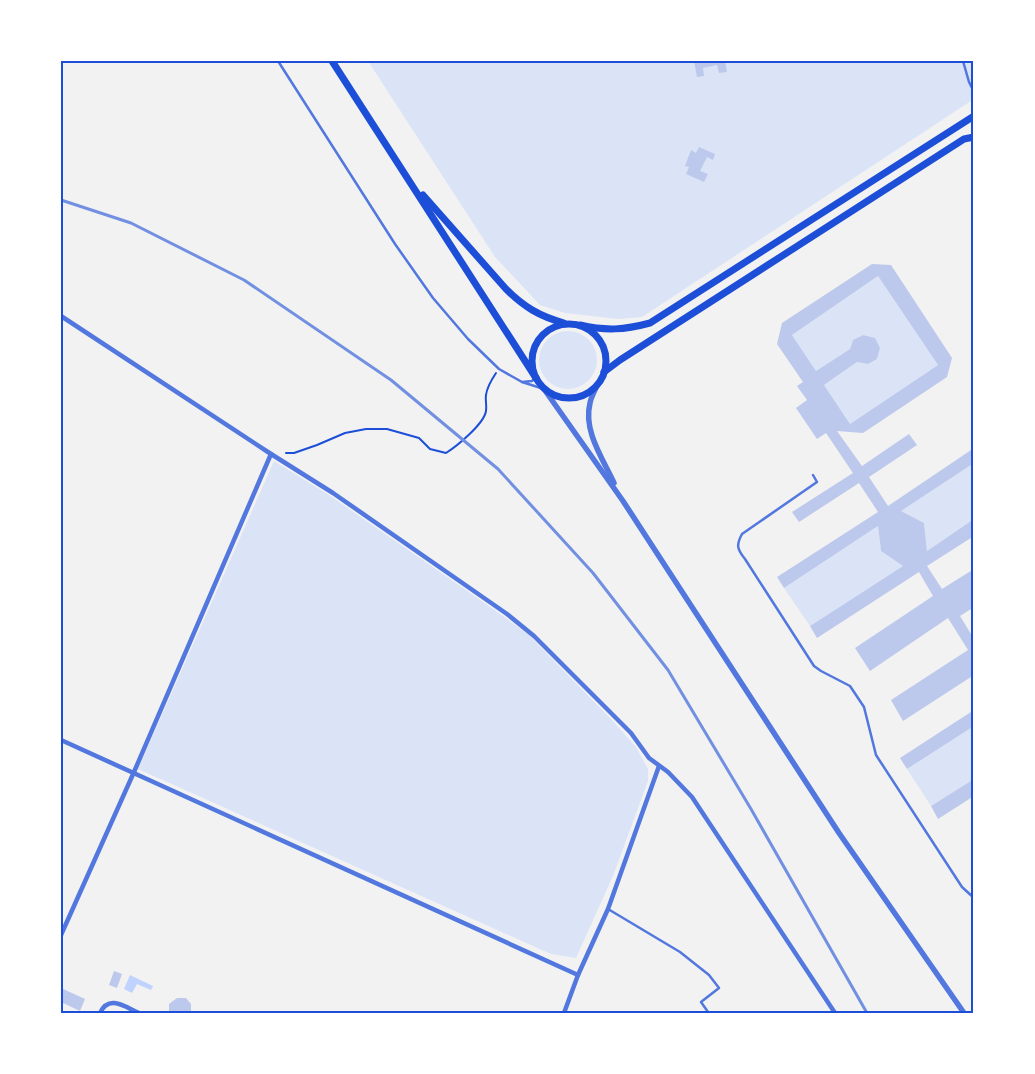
<svg xmlns="http://www.w3.org/2000/svg" width="1035" height="1074" font-family="Overpass,sans-serif">
	<style>
		.green { fill: #dbe4f7 }
		.water { fill: #bfd3fe }
		.building { fill: #bdc9ec; fill-rule: evenodd }
		.lines { fill: none; stroke-linecap: round; stroke-linejoin: round }
		.path { stroke: #1d4ed8; stroke-width: 2 }
		.service { stroke: #5277de; stroke-width: 2.5 }
		.minor { stroke: #5277de; stroke-width: 4.5 }
		.tertiary { stroke: #5277de; stroke-width: 5.5 }
		.secondary { stroke: #1d4ed8; stroke-width: 7 }
		.rail { stroke: #7290e2; stroke-width: 3 }
		.neatline { fill: none; stroke: #1d4ed8; stroke-width: 2 }
	</style>
	<rect width="100%" height="100%" fill="#f2f2f2"/>
	<g class="green">
		<path d="M368 61H974V99L642 317 618 319 565 313 540 305 495 257Z"/>
		<path d="M878 276 938 365 850 424 824 385 857 362 868 364 877 359 880 348 875 339 863 335 853 340 850 349 816 371 792 335Z"/>
		<circle cx="568" cy="360" r="29"/>
		<path d="M274 461 329 495 489 606 528 634 611 719 636 747 648 769V781L613 876 576 958 551 954 138 769Z"/>
		<path d="M974 463V519L927 551 924 523 901 511Z"/>
		<path d="M878 526 881 551 903 566 810 626 784 588Z"/>
		<path d="M974 726V779L931 806 907 769Z"/>
	</g>
	<path class="water" d="M130 975 153 986 151 990 137 984 132 993 124 989Z"/>
	<g class="building">
		<path d="M694 61H725L727 72 719 73 717 65 703 68 704 76 697 77Z"/>
		<path d="M699 147 715 154 713 160 707 157 700 171 708 174 704 182 686 174 689 167 685 166 691 150 696 153Z"/>
		<path d="M872 264 891 265 952 358 947 377 863 433 837 431 862 466 909 434 917 445 869 477 888 506 974 448V463L901 511 924 523 927 551 974 519V536L927 566 942 589 974 569V607L960 616 974 639V675L903 721 891 700 968 650 948 618 870 671 855 648 933 596 919 572 817 638 810 626 903 566 881 551 878 526 784 588 777 577 878 512 859 483 799 522 792 512 853 473 826 433 817 439 796 408 807 400 797 386 803 382 777 344 782 323ZM878 276 938 365 850 424 824 385 857 362 868 364 877 359 880 348 875 338 863 335 853 340 850 349 816 371 792 335Z"/>
		<path d="M974 710V726L907 769 900 758Z"/>
		<path d="M974 779V796L938 819 931 806Z"/>
		<path d="M114 971 122 974 117 988 109 985Z"/>
		<path d="M61 988 85 999 80 1011 63 1003 61 1008Z"/>
		<path d="M177 998H186L191 1004V1013H169V1004Z"/>
	</g>
	<g class="lines">
		<path class="path" d="M286 453H294L317 445 345 433 366 429H387L419 438 430 449 446 453C457 446 484 424 486 411 487 405 485 400 486 395 487 387 492 379 496 373"/>
		<g class="service">
			<path d="M278 61 395 244 433 298 468 339 499 369 522 382"/>
			<path d="M963 61 969 82 974 92"/>
			<path d="M534 379 532 381 522 382 544 389"/>
			<path d="M813 475 817 482 742 534C736 545 737 549 745 559L814 666 821 671 850 686 864 707 876 755 962 887 974 898"/>
			<path d="M608 909 680 952 709 975 719 988 701 1002 708 1012"/>
		</g>
		<g class="minor">
			<path d="M61 316 271 454 333 493 507 614 534 636 631 733 649 758 668 772 692 797 835 1013"/>
			<path d="M61 740 578 975"/>
			<path d="M61 935 134 772 271 454"/>
			<path d="M100 1013C109 994 125 1007 139 1013"/>
			<path d="M564 1013 578 975 608 909 659 766"/>
		</g>
		<g class="tertiary">
			<path d="M597 385C595 391 591 397 590 403 583 431 603 459 614 483"/>
			<path d="M544 389 623 501 839 833 964 1013"/>
		</g>
		<g class="secondary">
			<path d="M332 61 536 378"/>
			<path d="M423 195 506 289C524 307 539 316 564 323"/>
			<circle cx="569" cy="361" r="37"/>
			<path d="M580 325C606 331 624 330 650 323L974 116"/>
			<path d="M604 372 620 360 964 139 974 137"/>
		</g>
		<path class="rail" d="M61 200 131 223 244 280 391 380 498 469 593 573 668 670 751 809 867 1013"/>
	</g>
	<rect width="1035" height="1074" fill="none" stroke="#ffffff" stroke-width="125"/>
	<rect x="62" y="62" width="910" height="950" class="neatline"/>
</svg>
